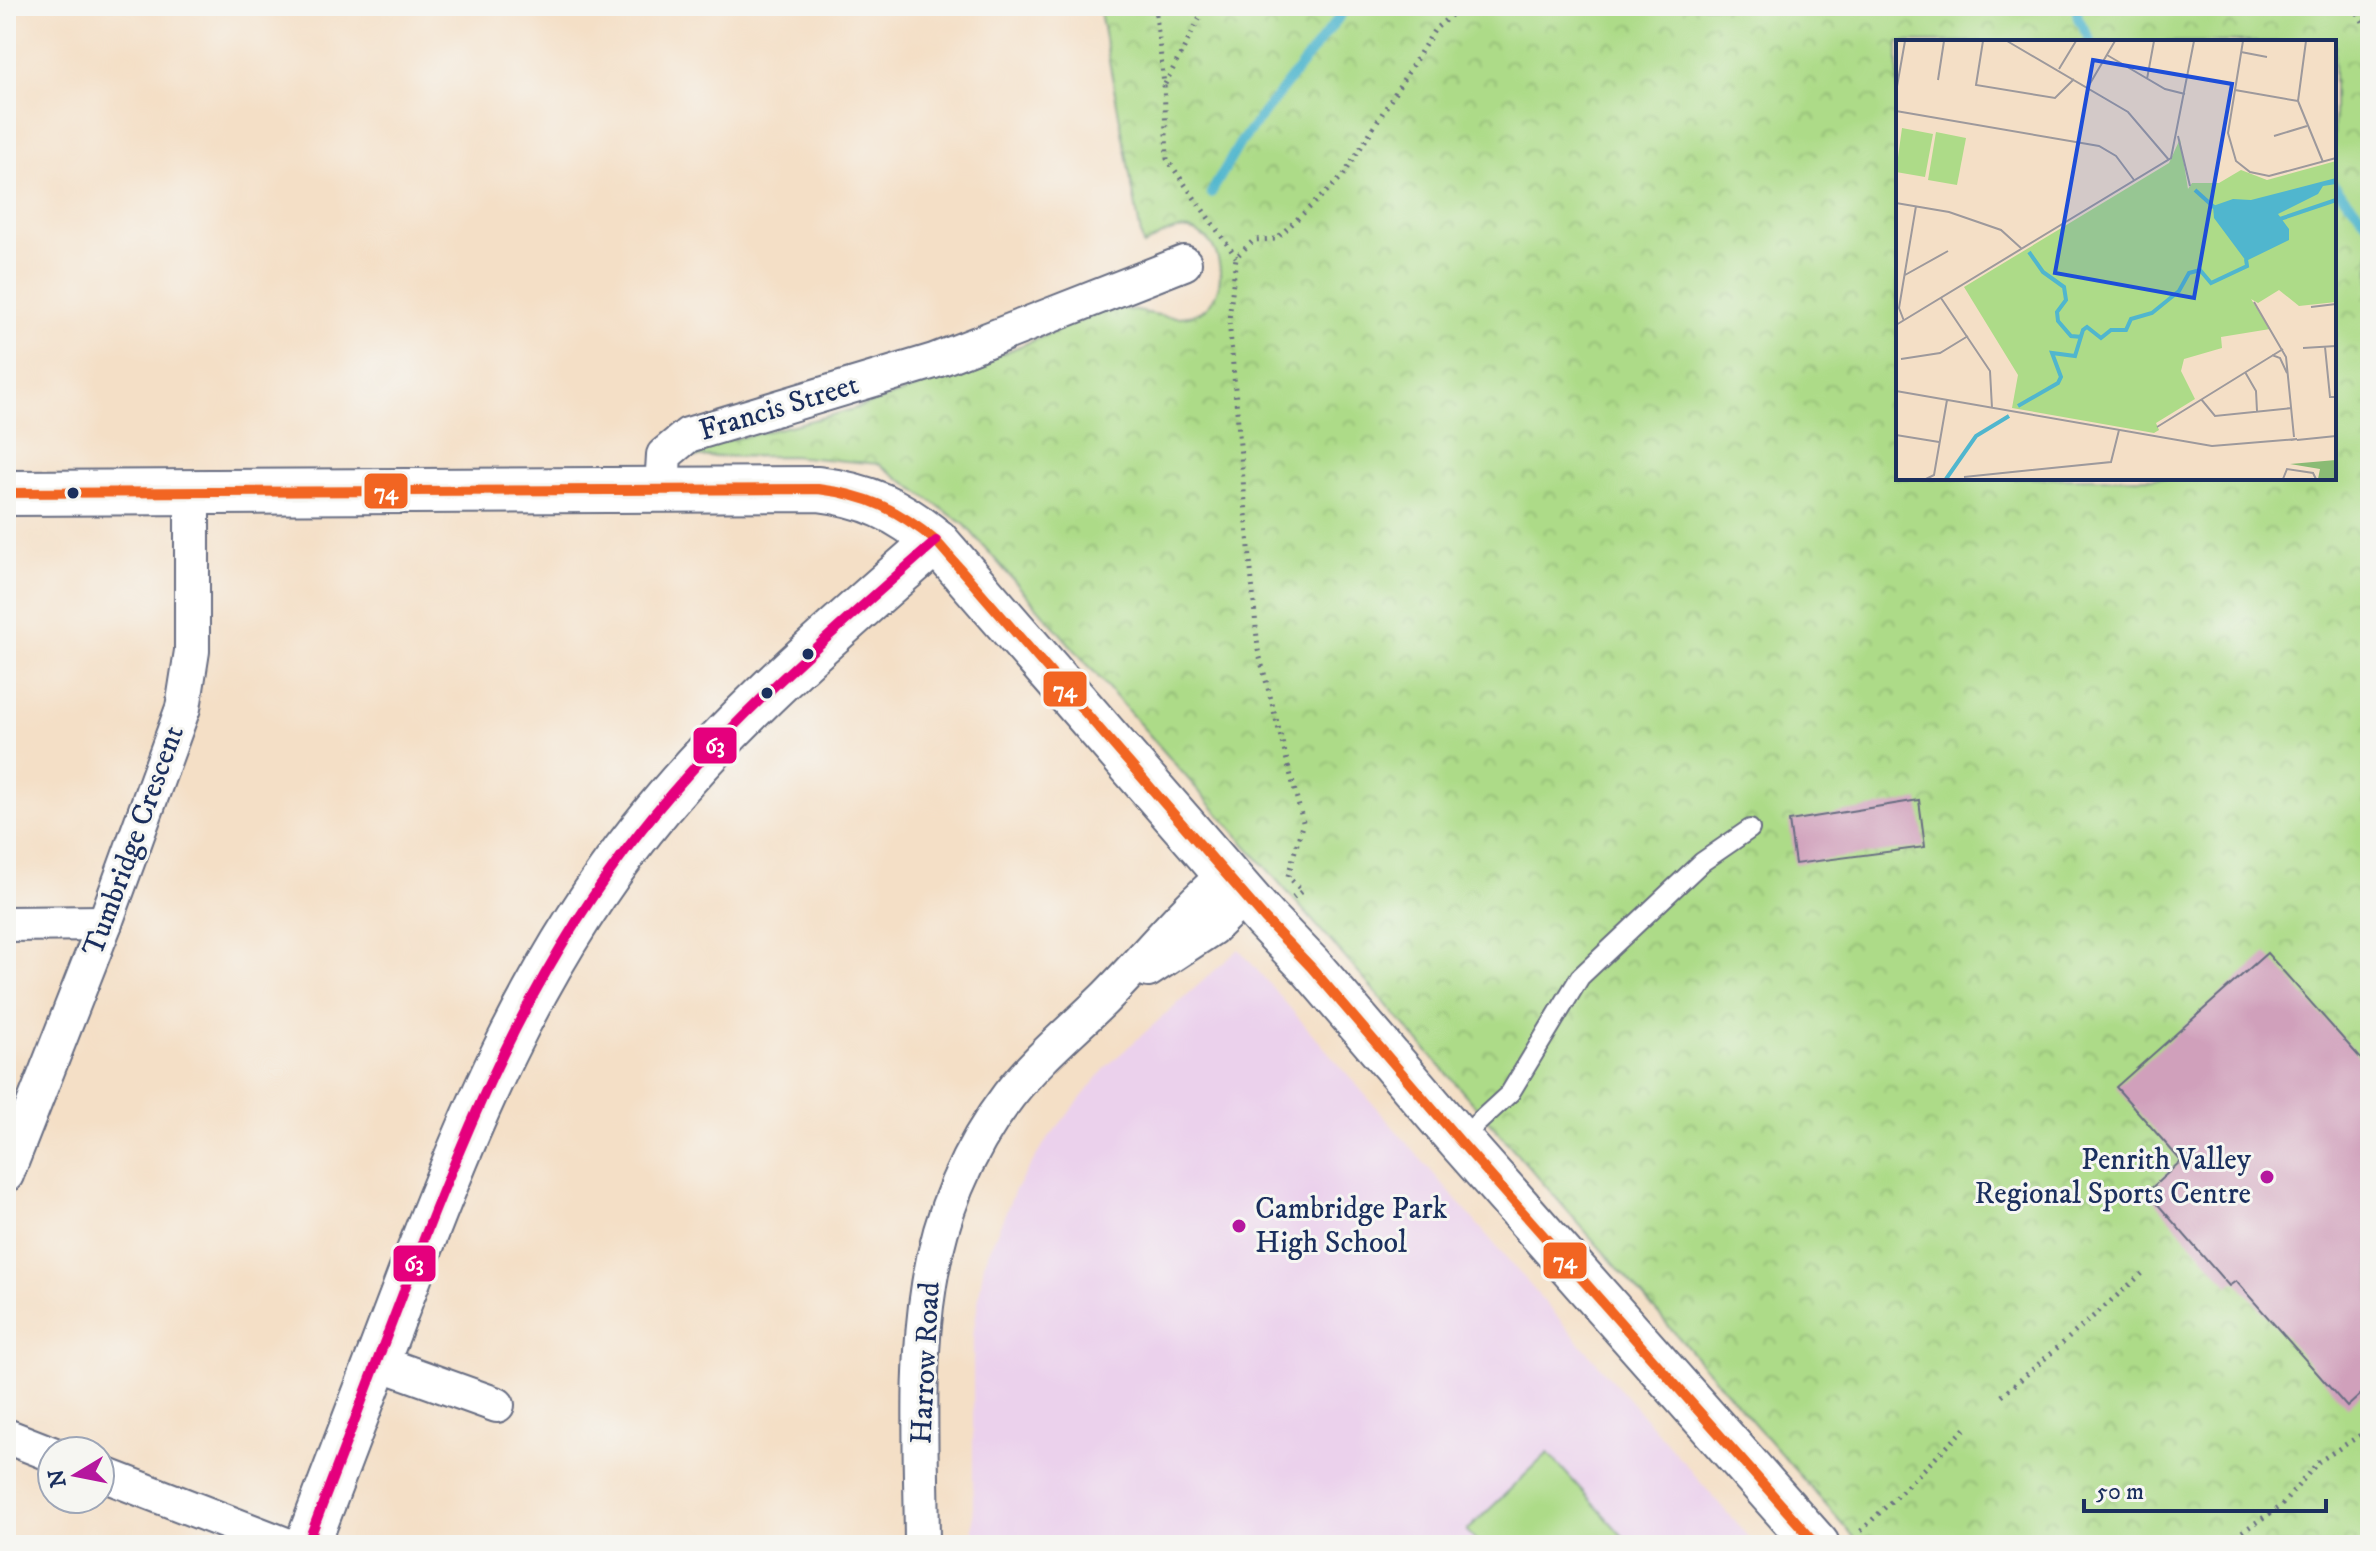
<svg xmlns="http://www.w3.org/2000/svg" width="2376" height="1551" font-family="'IM FELL DW Pica',serif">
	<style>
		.built { fill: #ebd1ec }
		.green { fill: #addb88; stroke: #648573; stroke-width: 2 }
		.park { fill: url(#park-crowns); stroke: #648573; stroke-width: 2; fill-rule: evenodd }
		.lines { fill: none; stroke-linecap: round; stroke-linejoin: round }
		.stream { stroke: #50b6ce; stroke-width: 10 }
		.building { fill: #d0a0bb }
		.service-casing { stroke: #676d82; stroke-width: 22 }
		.minor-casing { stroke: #676d82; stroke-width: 38 }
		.tertiary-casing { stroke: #676d82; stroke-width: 48 }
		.path { stroke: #676d82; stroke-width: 5; stroke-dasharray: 2 6; stroke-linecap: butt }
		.service { stroke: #fff; stroke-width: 18 }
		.minor { stroke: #fff; stroke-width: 34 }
		.tertiary { stroke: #fff; stroke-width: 44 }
		.bus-1-casing { stroke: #f6f6f2; stroke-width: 16 }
		.bus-2-casing { stroke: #f6f6f2; stroke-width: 16 }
		.bus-1 { stroke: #f26522; stroke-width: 10 }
		.bus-2 { stroke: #e5007d; stroke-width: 10 }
		.bus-dot { fill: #1b2f5e; stroke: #f6f6f2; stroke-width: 3 }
		.poi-dot { fill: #b5179e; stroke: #f6f6f2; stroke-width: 3 }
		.labels { text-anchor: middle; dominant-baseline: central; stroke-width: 6; stroke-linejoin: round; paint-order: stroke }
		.street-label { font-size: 30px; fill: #1b2f5e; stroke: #f6f6f2 }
		.poi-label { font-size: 30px; fill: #1b2f5e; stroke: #f6f6f2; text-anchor: end }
		.inset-river { fill: none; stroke: #50b6ce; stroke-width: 4 }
		.inset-road { fill: none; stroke: #9d999c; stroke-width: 2 }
		.view { fill: #1d4ed8; fill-opacity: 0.15; stroke: #1d4ed8; stroke-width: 4 }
		.inset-edge { fill: none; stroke: #1b2f5e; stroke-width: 4 }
		.line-badge { stroke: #f6f6f2; stroke-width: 3 }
		.badge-label { font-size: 22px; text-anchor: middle; font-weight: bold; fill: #fff }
	</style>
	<defs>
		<pattern id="park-crowns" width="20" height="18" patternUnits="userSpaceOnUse" patternTransform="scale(2)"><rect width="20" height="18" fill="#addb88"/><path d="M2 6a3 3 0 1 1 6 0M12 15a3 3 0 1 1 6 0" fill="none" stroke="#94bc78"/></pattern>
	</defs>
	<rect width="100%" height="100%" fill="#f6f6f2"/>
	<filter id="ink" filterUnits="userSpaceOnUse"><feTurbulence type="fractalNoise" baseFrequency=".0125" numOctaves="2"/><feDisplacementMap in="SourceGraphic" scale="16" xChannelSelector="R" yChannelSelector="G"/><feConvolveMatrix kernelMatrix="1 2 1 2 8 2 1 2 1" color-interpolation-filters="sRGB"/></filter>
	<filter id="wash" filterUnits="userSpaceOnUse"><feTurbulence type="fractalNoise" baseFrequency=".006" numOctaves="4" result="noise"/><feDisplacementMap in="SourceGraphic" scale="32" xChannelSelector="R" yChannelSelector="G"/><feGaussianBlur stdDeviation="1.8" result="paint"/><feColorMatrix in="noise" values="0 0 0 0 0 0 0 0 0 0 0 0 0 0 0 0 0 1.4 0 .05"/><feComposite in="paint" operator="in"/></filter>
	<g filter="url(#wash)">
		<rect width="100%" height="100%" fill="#f4dfc6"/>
		<path class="built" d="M1239 949 1755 1545H973V1335L984 1263 1015 1190 1046 1141 1107 1066Z"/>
		<path class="green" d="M1548 1453 1629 1543 1627 1545H1480L1467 1531Z"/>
		<path class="park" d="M1099 6H2370V1545H1861L965 525 879 464 791 456 695 457 691 454 693 449C753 433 813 423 872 403 954 376 1032 340 1112 308 1136 308 1170 322 1192 315 1236 303 1226 223 1177 230 1164 232 1154 240 1143 246ZM1898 42H2334V478H1898Z"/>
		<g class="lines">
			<g class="stream">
				<path d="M2076 6 2078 18 2091 42"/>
				<path d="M2334 185 2370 225"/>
				<path d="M1211 193 1240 143 1348 6"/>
			</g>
		</g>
		<g id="blocks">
			<g class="building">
				<path d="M1919 800 1925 847 1795 864 1789 821Z"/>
				<path d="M2267 953 2370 1069V1386L2347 1407 2236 1281 2229 1286 2147 1192 2181 1161 2116 1087Z"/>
			</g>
		</g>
	</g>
	<g filter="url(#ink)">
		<use href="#blocks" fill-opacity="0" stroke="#676d82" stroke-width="2"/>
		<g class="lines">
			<g class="service-casing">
				<path id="service" d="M1459 1140 1510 1093 1580 977 1702 862 1750 829"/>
			</g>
			<g class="minor-casing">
				<g id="minor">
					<path d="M662 488 664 455 688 435 934 361 1184 263"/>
					<path d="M6 924 105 923"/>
					<path d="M1148 970 1212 928 1245 896"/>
					<path d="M6 1175 105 923 183 708 192 651V492"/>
					<path d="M377 1362 497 1405"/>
					<path d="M6 1436 52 1454"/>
					<path d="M100 1473 286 1545"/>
					<path d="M922 1545C921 1382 903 1234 1009 1095 1037 1059 1071 1031 1103 1000 1145 958 1181 912 1226 874"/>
				</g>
			</g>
			<g class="tertiary-casing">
				<g id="tertiary">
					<path d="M6 493 818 489C868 495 898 510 936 541L1265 919 1311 967 1459 1140 1817 1545"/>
					<path d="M307 1545C339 1462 371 1379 402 1296 465 1129 530 970 642 829 729 719 832 633 936 541"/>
				</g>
			</g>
			<g class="path">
				<path d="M1155 6 1164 84 1167 159 1236 257"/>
				<path d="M2354 6 2370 34"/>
				<path d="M1165 84 1206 6"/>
				<path d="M1293 898 1302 891 1288 876 1303 822 1258 650 1229 320 1236 257 1254 240 1276 239 1343 176 1435 29 1462 6"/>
				<path d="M2002 1396 2144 1272"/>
				<path d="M1861 1531 1966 1428"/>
				<path d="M2222 1545 2281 1506 2318 1462 2370 1429"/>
			</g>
			<use href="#service" class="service"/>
			<use href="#minor" class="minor"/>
			<use href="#tertiary" class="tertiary"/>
			<g class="bus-1-casing">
				<path id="bus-1" d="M6 493 818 489C868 495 898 510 936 541L1265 919 1311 967 1459 1140 1817 1545"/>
			</g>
			<g class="bus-2-casing">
				<path id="bus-2" d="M307 1545C339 1462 371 1379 402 1296 465 1129 530 970 642 829 729 719 832 633 936 541"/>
			</g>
			<use href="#bus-1" class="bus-1"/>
			<use href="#bus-2" class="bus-2"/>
		</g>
	</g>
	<g class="bus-dot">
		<circle cx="73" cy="493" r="7"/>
		<circle cx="808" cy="654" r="7"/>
		<circle cx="767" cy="693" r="7"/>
	</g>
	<g class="poi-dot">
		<circle cx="2267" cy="1177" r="8"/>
		<circle cx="1239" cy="1226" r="8"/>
	</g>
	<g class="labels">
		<g class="street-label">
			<text transform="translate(779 408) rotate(-17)">Francis Street</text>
			<text transform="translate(134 841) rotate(-70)">Tumbridge Crescent</text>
			<text transform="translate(926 1363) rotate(-87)">Harrow Road</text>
		</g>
		<g class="poi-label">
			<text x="2251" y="1160">Penrith Valley<tspan x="2251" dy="34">Regional Sports Centre</tspan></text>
			<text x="1255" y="1209" text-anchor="start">Cambridge Park<tspan x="1255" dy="34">High School</tspan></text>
		</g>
	</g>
	<g transform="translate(1896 40)">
		<rect width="440" height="440" fill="#f4dfc6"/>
		<path d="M40 92 70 98 61 145 32 140Z" fill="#addb88"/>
		<path d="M440 420V439H422L424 429 394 424Z" fill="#8abb74"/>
		<path d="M6 88 37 94 29 137 0 132ZM284 99 292 149 296 143H323L345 130 371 140 440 121V262L403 266 383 250 362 263 355 259 374 289 325 297 326 308 288 319 285 331 299 359 260 383 263 390 258 393 116 368 122 335 68 247 273 123Z" fill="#addb88"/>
		<path d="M440 138V144L427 146 422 154 382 174 393 189V200L350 221 318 178 317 166 337 159 355 160Z" fill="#50b6ce"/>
		<path class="inset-river" d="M299 150 319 168M384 179 440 160M133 212 147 232 168 247 170 260 161 272 162 281 175 296 186 297M122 366 162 343 165 337 156 313 179 316 187 290 191 287 205 298 215 290H230L235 279 256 273 283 251 293 233 304 230 315 243 351 226 350 219M50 439 80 396 113 376"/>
		<path class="inset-road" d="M87 1 80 45 159 58 178 39M111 1 232 72 273 120M347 1 332 93 340 121 354 132 373 136 440 118M410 1 402 61 427 122M345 12 371 17M211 15 269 49 289 54M163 29 180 1M251 39 258 1M42 40 48 1M192 47 219 1M339 50 402 61M0 52 9 1M0 71 203 106 220 116 238 140M282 96 294 146M378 96 411 86M0 163 53 172 105 190 126 209M9 235 52 211M45 258 94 331 96 368M358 262 390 317 398 397M415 267 440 264M8 281 3 268 20 166M0 285 275 118 298 1M429 307 434 357H440M407 308 440 306M376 315 384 318 391 333M5 319 44 313 72 296M349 332 360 351 361 371M0 351 316 406 401 399 395 400M305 359 319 376 396 368M261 387 387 309M0 395 43 402M401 400 440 396M68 437 215 422 223 390M30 439 38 435 51 360M387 439 391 429 417 433 420 439"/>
		<path class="view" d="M197 20 336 44 298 258 159 233Z"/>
		<rect width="440" height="440" class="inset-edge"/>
	</g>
	<g class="line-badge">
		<rect x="363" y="472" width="46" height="38" rx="8" fill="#f26522"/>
		<rect x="1042" y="670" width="46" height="38" rx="8" fill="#f26522"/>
		<rect x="692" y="726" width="46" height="39" rx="8" fill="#e5007d"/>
		<rect x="1542" y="1241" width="46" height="39" rx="8" fill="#f26522"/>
		<rect x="392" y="1244" width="45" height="39" rx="8" fill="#e5007d"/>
	</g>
	<g class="badge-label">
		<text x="386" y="499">74</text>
		<text x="1065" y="697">74</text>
		<text x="715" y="753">63</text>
		<text x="1565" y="1268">74</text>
		<text x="414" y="1271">63</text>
	</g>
	<rect width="2376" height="1551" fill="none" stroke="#f6f6f2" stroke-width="32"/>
	<g transform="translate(76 1475) rotate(260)"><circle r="38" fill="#f6f6f2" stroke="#9ea6b7" stroke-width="2"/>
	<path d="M0-6L14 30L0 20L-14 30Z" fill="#b5179e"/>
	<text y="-12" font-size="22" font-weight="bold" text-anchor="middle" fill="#1b2f5e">N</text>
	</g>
	<path d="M2084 1499v12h242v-12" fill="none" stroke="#1b2f5e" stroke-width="4"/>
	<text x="2096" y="1499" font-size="24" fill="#1b2f5e" stroke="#f6f6f2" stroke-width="6" paint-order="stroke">50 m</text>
</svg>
